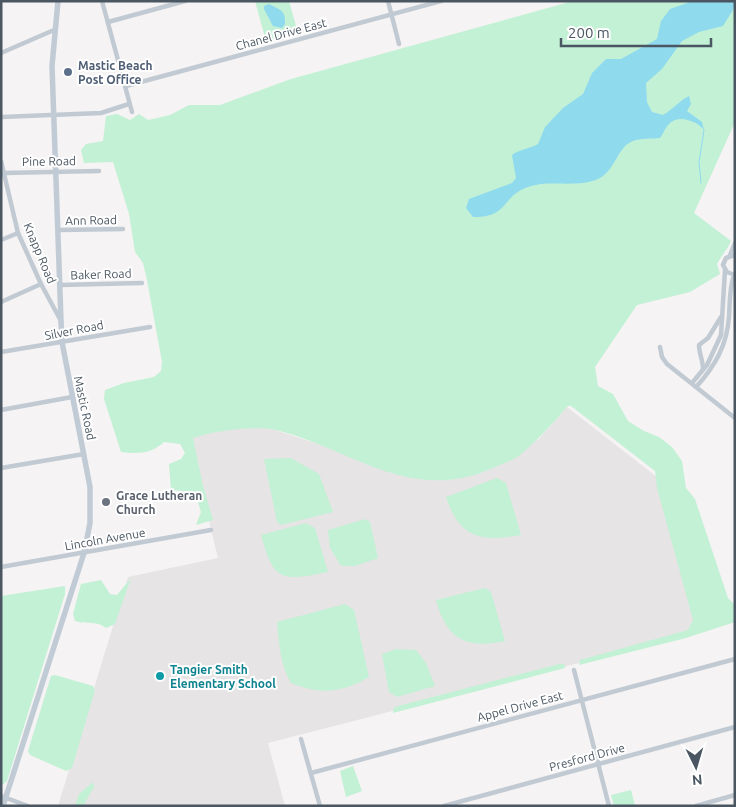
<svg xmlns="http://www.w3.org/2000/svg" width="736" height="807" font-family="Ubuntu,sans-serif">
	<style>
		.education { fill: #e6e4e5 }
		.green { fill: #c3f1d5 }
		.water { fill: #90daee }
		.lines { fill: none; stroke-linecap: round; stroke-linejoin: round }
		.stream { stroke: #90daee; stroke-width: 1 }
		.street { stroke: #c1cad2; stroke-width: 4.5 }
		.secondary { stroke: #c1cbd6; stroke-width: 5.5 }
		.service-dot { fill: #5c6f8a; stroke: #fff; stroke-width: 2 }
		.worship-dot { fill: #6b7280; stroke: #fff; stroke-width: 2 }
		.culture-dot { fill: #0f9aa8; stroke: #fff; stroke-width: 2 }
		.labels { text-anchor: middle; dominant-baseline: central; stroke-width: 4; stroke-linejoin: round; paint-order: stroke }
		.street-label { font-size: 12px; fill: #4a5661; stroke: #fff }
		.service-label { font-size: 12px; font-weight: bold; fill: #4e5e75; stroke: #fff; text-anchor: start }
		.worship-label { font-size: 12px; font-weight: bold; fill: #5b616d; stroke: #fff; text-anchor: start }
		.culture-label { font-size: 12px; font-weight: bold; fill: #0d838f; stroke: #fff; text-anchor: start }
	</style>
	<rect width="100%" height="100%" fill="#f5f3f3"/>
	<path class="education" d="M567 407 662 481 699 632 268 743 285 806H58L128 577 218 558 186 427H266L330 448 450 480 500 465 539 439Z"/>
	<g class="green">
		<path d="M255 1H289L298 33 266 41Z"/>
		<path d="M573 1H735V122L694 213 731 241C727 250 721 256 717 264L720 274 690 292 637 305 595 367 598 386 613 394 628 421 644 431 659 437 672 447 682 461 686 488 695 499 728 598 735 605V622L686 638 579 665 580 660 688 630 693 620 657 488 655 471 571 406H568C553 423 538 440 520 455 512 461 501 464 493 468 410 505 352 449 276 430 256 425 212 431 193 438L203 486 213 520 196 525 201 512 195 492 171 490 169 464 181 459 185 453 180 444 164 442C151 454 138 454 121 452L104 399 105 390 124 383 154 377 161 371 162 362 147 280 143 263 135 252 129 214 113 162 84 163 81 150 86 144 103 141 106 116 117 114 130 120 139 114 148 120 170 115 189 105H220L291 79Z"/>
		<path d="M291 458 319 474 333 512 281 525 277 522 264 459Z"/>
		<path d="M497 478 506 483 521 535C481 542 460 539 446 497Z"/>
		<path d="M365 519 370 522 378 558 355 566H341L330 548 328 530Z"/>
		<path d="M306 523 315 528 328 572C282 581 274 583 261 535Z"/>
		<path d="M131 578 115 624 106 628C96 620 86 625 75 621L73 614 81 584 101 580 110 594 117 595Z"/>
		<path d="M65 586V594L7 781 1 786V596Z"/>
		<path d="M485 588 491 592 505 641C465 649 447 640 436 600Z"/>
		<path d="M345 604 354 610 369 677C342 693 321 695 291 683 280 664 279 643 277 622Z"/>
		<path d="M396 649 416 650 426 663 435 686 397 697 389 692 382 654Z"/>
		<path d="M559 664H564L565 668 393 713 394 708 398 706Z"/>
		<path d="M55 675 93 686 95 690 72 768 66 771 30 755 28 751 51 676Z"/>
		<path d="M353 766 362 791 346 797 340 771Z"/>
		<path d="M93 782 94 787 83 806H75L79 794Z"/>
		<path d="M631 790 635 806H614L611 795Z"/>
	</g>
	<g class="water">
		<path d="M693 1H735L733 10 723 26 699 32 682 41 662 69 646 83 647 102 652 112 663 115C673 109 679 101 689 96L691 104 687 111 702 122 704 130C697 121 678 114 669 124 665 128 663 134 660 138 652 139 641 138 633 141 618 146 615 170 600 178 578 189 550 179 528 187 500 197 510 217 473 217L466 208 469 199 512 183 516 178 512 155C520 149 529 149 538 144L545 127 563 108 583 94 592 73 606 59H621L657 39 661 21 670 9Z"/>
		<path d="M269 4C280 10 286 10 285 24L282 28 273 26 264 9V6Z"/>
	</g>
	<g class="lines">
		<path class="stream" d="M701 183 699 162 704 130"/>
		<g class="street">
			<path d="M102 1 132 112"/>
			<path d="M388 1 399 44"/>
			<path d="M108 22 185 1"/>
			<path d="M1 53 54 30"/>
			<path d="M126 86 441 1"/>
			<path d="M1 117 101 113 129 104"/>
			<path d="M1 161 18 233 41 284 61 321"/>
			<path d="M1 175 4 173 99 171"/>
			<path d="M59 230 123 229"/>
			<path d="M1 240 18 233"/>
			<path d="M730 255 735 243"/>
			<path d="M735 255 726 258 723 265 727 272 735 275"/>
			<path d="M60 285 142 283"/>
			<path d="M1 302 41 284"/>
			<path d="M660 347 662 357 667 364 735 418"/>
			<path d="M1 352 150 327"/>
			<path d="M703 369C703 360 699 354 699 345L708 338 721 317"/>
			<path d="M692 383 707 365 721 335 725 270"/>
			<path d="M697 386C715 366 727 345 729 317 730 302 729 290 734 275"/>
			<path d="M1 410 72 397"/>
			<path d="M1 468 84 454"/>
			<path d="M1 567 211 530"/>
			<path d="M574 670 609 806"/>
			<path d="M301 739 320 806"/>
			<path d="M311 773 735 659"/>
			<path d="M1 796 28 806"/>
			<path d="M444 806 735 727"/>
			<path d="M696 806 735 795"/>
		</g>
		<path class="secondary" d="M3 806 84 553 90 523V487L62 342 61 321 52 66 58 1"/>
	</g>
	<circle class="service-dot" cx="68" cy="72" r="5"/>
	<circle class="worship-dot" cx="106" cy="502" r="5"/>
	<circle class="culture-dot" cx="160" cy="676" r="5"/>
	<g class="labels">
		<g class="street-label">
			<text transform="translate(281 34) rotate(-15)">Chanel Drive East</text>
			<text transform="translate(49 161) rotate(-1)">Pine Road</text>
			<text transform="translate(91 220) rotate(-1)">Ann Road</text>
			<text transform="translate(40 253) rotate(67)">Knapp Road</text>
			<text transform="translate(101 274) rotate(-2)">Baker Road</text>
			<text transform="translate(74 330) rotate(-11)">Silver Road</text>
			<text transform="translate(85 408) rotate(78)">Mastic Road</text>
			<text transform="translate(105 539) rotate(-10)">Lincoln Avenue</text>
			<text transform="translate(520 706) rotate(-15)">Appel Drive East</text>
			<text transform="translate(587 757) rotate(-15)">Presford Drive</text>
		</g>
		<g class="service-label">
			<text x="78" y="65">Mastic Beach<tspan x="78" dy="14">Post Office</tspan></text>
		</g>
		<g class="worship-label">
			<text x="116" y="495">Grace Lutheran<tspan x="116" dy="14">Church</tspan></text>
		</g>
		<g class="culture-label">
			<text x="170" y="669">Tangier Smith<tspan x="170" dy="14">Elementary School</tspan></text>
		</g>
	</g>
	<rect width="736" height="807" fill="none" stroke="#4a5661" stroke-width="5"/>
	<g transform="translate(696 767) rotate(175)" stroke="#ffffff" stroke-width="4" paint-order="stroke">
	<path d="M0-4L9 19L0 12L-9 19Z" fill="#4a5661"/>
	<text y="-8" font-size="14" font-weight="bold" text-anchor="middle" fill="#4a5661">N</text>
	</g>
	<path d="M561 38v8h150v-8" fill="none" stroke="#4a5661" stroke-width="2.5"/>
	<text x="568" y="38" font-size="15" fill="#4a5661" stroke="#ffffff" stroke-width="4" paint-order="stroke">200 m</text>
</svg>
